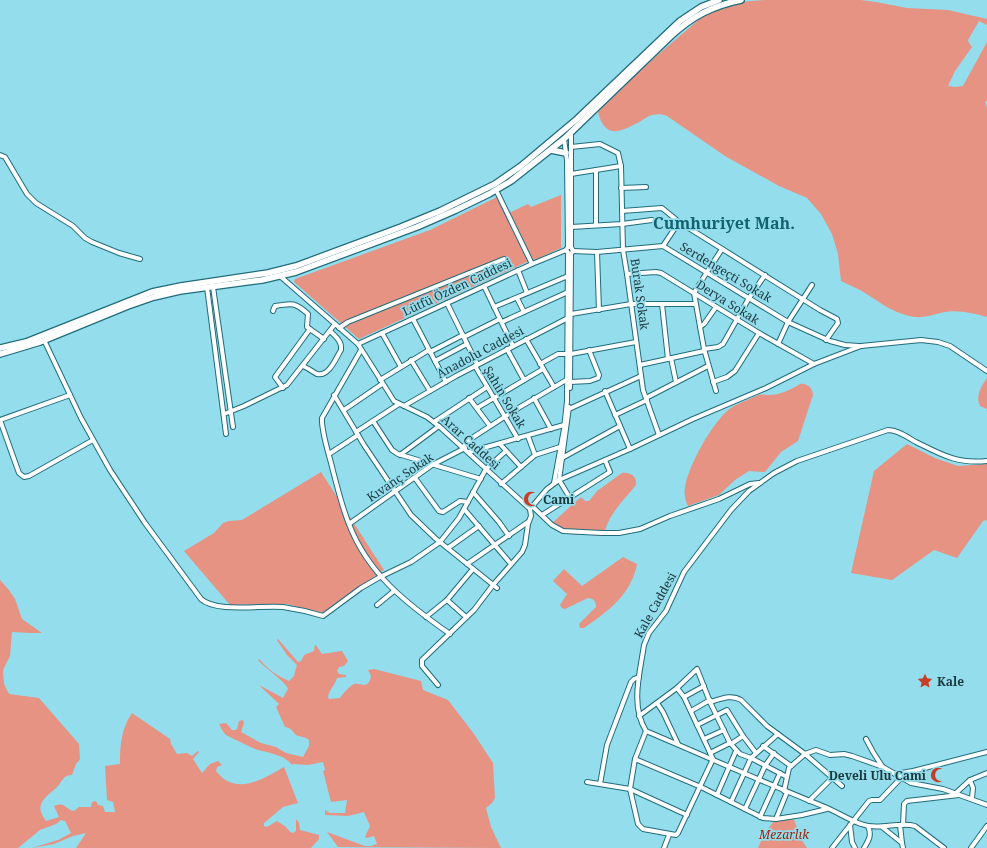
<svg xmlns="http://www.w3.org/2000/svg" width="987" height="848" font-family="'Noto Serif',serif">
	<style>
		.green { fill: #e69383 }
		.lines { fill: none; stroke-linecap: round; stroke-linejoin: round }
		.minor-casing { stroke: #206c7a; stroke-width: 6 }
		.major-casing { stroke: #206c7a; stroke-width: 8 }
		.minor { stroke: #fff; stroke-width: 4 }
		.major { stroke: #fff; stroke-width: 5.5 }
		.labels { text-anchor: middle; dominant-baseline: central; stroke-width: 3.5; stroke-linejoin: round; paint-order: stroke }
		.street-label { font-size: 12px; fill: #19373d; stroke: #94ddec }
		.poi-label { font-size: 12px; font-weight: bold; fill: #19373d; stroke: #94ddec; text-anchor: start }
		.park-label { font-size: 12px; font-style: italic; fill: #9d2009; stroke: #94ddec }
		.district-label { font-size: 16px; font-weight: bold; fill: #126270; stroke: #94ddec }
	</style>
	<rect width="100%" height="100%" fill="#94ddec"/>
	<g class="green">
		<path d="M765 0H861L876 2 907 8 948 10 987 19V25L979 21 968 40 969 43 972 47 955 71 948 86 955 87 963 86 987 42V101L985 102 987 108V317C973 313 959 310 945 312 934 314 926 318 915 317 891 313 879 301 860 290 854 287 847 284 841 281L838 254 832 234 821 214 807 198 779 186 725 156 667 116C662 114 657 114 652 115 648 116 644 119 641 121 621 132 605 140 598 112L646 65 703 16 719 8 739 2Z"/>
		<path d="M561 195V248L533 261 509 213 528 204 531 207Z"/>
		<path d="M497 197 529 261 359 339 294 282 295 279 430 230Z"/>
		<path d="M987 378V409L980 406C975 397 981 386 987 378Z"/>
		<path d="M800 384C807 383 812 387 813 395L798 441 781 452 765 472 749 471 735 480 719 495 688 506C685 500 684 494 685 488 687 467 716 415 734 406 738 404 756 396 759 395 762 394 766 395 769 395 780 395 790 390 800 384Z"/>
		<path d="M907 444 935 458 958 466 987 464V520L983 521 957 558 934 550 892 580 851 573 874 471Z"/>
		<path d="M321 472 384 570 323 613 287 604 230 605 184 551 214 533 223 523 229 521 242 520Z"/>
		<path d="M622 473C630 472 637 476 636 485 624 500 607 515 604 536 587 534 564 538 550 525L581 497 585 501H589L597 491Z"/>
		<path d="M623 557 637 564C631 595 608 611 584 628H580L579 624 596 607C596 601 593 598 588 598L565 609 562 608 560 605 567 594 553 581 564 569 582 586Z"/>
		<path d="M0 580 9 590 15 599 22 619 42 633H30L12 632 10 656 3 670 4 684 9 694 39 698 79 744 80 759 76 764 72 775C62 775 62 783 56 788 43 799 34 806 46 821L59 817 54 806C65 801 65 809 74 811L79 807H91L92 802 96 801 98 805 103 806 105 812H115L113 802 107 800 105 766 120 764C120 745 121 729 132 713L170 739 171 744 177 754 187 753 192 756 198 751 199 752 193 759 202 773 210 764 218 761 222 765 217 767 216 771C235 796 262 780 284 767L298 803 283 807 264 823V826L267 827 277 821 286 827 290 832 293 833 296 831V820H297L299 823 300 830 319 835V839L311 848H76L86 833 73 836 54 844 32 848 58 840 71 833 65 821 61 820 56 824 40 830 18 848H0Z"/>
		<path d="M278 639 298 662 301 661 304 655 314 651 315 644 322 654 342 651 348 661 344 666 339 667 337 671 339 674 346 675V677L337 678C335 685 329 690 328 697L329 699 340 698C343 694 348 687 354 684 361 682 368 691 371 676L368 670 374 669 421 681 423 690 448 700 474 734 493 763 495 798 492 803 486 808 491 827 501 848 338 847 327 832 365 846H371L377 844 374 836 367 838 365 837 370 826 364 812 348 816 325 815V810L330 813H345L347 800 331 802 323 771 325 770 323 762 308 765 293 764 292 765C285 755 269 753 258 750 254 749 228 736 226 735 223 732 221 728 219 724L226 723 232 730H235L237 729 239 721 243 720 244 723 241 732 261 743 276 747 286 753 303 757 309 746V740C304 736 300 737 296 735 292 731 292 728 285 727L276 707 279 704 259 685 283 698 288 689C287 683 264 667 258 660L259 659C268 669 277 676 289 681L294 676 297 665 287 655 277 640Z"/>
		<path d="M793 817 801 839 807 848H758L764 834 774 821Z"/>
	</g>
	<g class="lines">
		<g class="minor-casing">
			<g id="minor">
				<path d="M571 133V247"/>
				<path d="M564 139 567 160 568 247"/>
				<path d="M571 147 600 144 618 153 621 166 623 250 627 274 643 390 659 435"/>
				<path d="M0 155 5 157 27 194 36 203 73 226 85 238 92 242 119 253 140 259"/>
				<path d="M596 170V225"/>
				<path d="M571 174 621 166"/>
				<path d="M621 188 646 187"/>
				<path d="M496 190 532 264"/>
				<path d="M622 211 662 208 679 222 820 310 837 319 838 323 826 340"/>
				<path d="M571 227 622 224 652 220"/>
				<path d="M663 246 679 222"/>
				<path d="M573 251 597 252 663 246 788 322 830 341 845 345 859 346"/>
				<path d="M597 252 599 310"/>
				<path d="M518 270 527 293"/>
				<path d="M627 274 656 272 661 273 759 333 814 364"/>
				<path d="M280 276 358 344 394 401 427 417 440 427 530 509"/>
				<path d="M484 286 513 346"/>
				<path d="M207 287 226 434"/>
				<path d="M213 287 233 427"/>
				<path d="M517 298 524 312"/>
				<path d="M447 303 477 364"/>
				<path d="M662 304 668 359"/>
				<path d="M494 307 568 276"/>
				<path d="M273 311 274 308 275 306C292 303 295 302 308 314L307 327 324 339"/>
				<path d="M571 314 631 304H696"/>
				<path d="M413 319 446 382"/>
				<path d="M502 322 568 292"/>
				<path d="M700 327 704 324 716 307"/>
				<path d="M339 328 348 322 504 259"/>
				<path d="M382 333 401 367"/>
				<path d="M464 337 500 319"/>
				<path d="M526 339 554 387"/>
				<path d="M44 340 81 418 110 470 145 523 201 599C216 613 262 605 283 607 297 609 310 612 323 616L361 588 380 577 411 562 440 542 459 518 486 469 506 451"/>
				<path d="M358 344 532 264 566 250 568 247H571L573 251 571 254H569L566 250"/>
				<path d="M778 344 788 322 812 285"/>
				<path d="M507 349 524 380"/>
				<path d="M704 349 718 347 723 344 749 298 765 275"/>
				<path d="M361 350 322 418C321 432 330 457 333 471 338 489 342 507 349 524 368 574 407 604 450 634"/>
				<path d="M430 352 463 335"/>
				<path d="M671 358 676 382"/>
				<path d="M411 360 430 391"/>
				<path d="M435 361 467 344"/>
				<path d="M540 364 558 354H571L636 342"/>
				<path d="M640 365 704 351"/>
				<path d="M303 366C308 368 313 372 317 374 329 377 336 358 341 350 342 341 336 337 330 331"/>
				<path d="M475 366 518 439"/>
				<path d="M380 380 429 350"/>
				<path d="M570 382 590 381 598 378 599 375 589 350"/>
				<path d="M713 382 727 377 735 371 759 333"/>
				<path d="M283 388 275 377 310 329"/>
				<path d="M570 388 571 254"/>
				<path d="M605 391 630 449"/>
				<path d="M716 391 704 349 694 293 707 272 722 249"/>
				<path d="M334 395 364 445 411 515 435 538 497 588"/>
				<path d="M469 398 490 426"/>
				<path d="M534 398 551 429"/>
				<path d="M646 398 708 366"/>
				<path d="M404 406 456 376 568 318"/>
				<path d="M477 408 543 369"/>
				<path d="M569 409 641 376"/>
				<path d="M344 410 382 384"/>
				<path d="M224 414 244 406 287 385 335 324"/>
				<path d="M615 415 647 400"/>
				<path d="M0 420 19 473 24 477 29 476 93 440"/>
				<path d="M0 420 70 395"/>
				<path d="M373 421 392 450 398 454 481 479"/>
				<path d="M434 422 487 387"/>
				<path d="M356 432 399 404"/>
				<path d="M528 436 535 455"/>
				<path d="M500 444 521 467"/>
				<path d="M463 447 472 438 520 407 568 379"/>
				<path d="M469 452 564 425"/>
				<path d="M329 454 358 435"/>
				<path d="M400 455 439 426"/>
				<path d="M562 458 620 426"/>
				<path d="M415 478 439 511 443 512 460 501 468 502"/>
				<path d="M559 480 569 407"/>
				<path d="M559 480 570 498"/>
				<path d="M554 483 564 429 567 401 568 253"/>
				<path d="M501 484 535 455 560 447"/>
				<path d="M473 492 499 522 509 536"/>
				<path d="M532 506 552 525 563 531 602 533H619L640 529 670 516 719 499 750 484 759 483"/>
				<path d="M464 509 511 564"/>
				<path d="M530 509 547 489 559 480 630 449 693 419 766 388 814 364 861 346 921 340 938 342 950 346 987 371"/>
				<path d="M542 515 610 472 605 460"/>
				<path d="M349 524 432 465 465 448"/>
				<path d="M448 548 479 526"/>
				<path d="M467 564 528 522"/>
				<path d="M447 600 466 617"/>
				<path d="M377 605 394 591"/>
				<path d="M426 617 447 600 473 569"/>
				<path d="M438 685 422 666V660L474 610 493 585 522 552 525 545 528 524 531 516 530 509"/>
				<path d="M677 688 697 669 710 702 730 743 740 754 751 758 787 777"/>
				<path d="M684 697 704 686"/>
				<path d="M710 702C721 699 731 694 741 700L767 726 805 754 842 786"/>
				<path d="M657 703 663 712 678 744"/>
				<path d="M691 711 710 700"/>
				<path d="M639 716 677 688 684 697 713 759 678 833 676 835 643 829 638 824 630 789 635 759 646 731"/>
				<path d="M697 725 727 710 743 736 756 753"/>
				<path d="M704 739 724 730"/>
				<path d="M866 739 873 752 882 766"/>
				<path d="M731 744 743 736"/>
				<path d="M763 746 791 766"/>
				<path d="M710 753 730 743"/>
				<path d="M635 759 701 787 763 818 776 819 802 815 827 809"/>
				<path d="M895 774 913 771 987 752"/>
				<path d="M970 780 973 788 972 798"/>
				<path d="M587 782 630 789 687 815"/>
				<path d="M600 784 607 745 631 682 634 679 639 677"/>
				<path d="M784 791 789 768 805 754 816 750 830 755 844 754 852 756 883 767 911 783 943 789 987 805"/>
				<path d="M956 793 970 780 987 773"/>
				<path d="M717 795 736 751"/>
				<path d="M809 801 832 778"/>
				<path d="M731 802 751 758 778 734"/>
				<path d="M745 809 765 766 774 753"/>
				<path d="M760 817 780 773"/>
				<path d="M776 819 787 792"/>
				<path d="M850 825 852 842 855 848"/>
				<path d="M900 825 902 843 903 848"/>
				<path d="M903 825 904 804 907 801 959 795"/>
				<path d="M882 827 902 843"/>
				<path d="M664 848 669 835"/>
				<path d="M832 848 869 801 872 800H880L901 778"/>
				<path d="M864 848C869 840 872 835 868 826"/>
				<path d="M944 848 915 826C899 821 879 831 861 824 849 820 837 812 825 807 765 783 705 756 646 731 630 705 640 673 644 645L649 633 666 611 684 572 731 510 749 491 774 473 797 461 888 430C898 430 907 437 916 442 942 455 957 464 987 461"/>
				<path d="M971 848 987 826"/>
			</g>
		</g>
		<g class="major-casing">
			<g id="major">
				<path d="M551 150 566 153"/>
				<path d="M0 348 26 342 152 292 181 286 268 273 296 266 401 227 440 211 495 184 521 166 577 119 680 21 701 7 719 0"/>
				<path d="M0 354 40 342 128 306 154 297 180 291 262 280 296 272 417 227 456 210 489 194 511 181 564 139 671 36C693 16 712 6 741 0"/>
			</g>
		</g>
		<use href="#minor" class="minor"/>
		<use href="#major" class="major"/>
	</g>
	<defs>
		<g id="mosque-bare" transform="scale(1.2)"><path d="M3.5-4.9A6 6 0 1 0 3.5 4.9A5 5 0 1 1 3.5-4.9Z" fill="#c93d26" stroke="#94ddec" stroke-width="2.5" paint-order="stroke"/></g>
		<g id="sight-bare" transform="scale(1.2)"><path d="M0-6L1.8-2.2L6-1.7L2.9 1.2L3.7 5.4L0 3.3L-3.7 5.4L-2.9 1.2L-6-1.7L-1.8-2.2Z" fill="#c93d26" stroke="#94ddec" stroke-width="2.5" paint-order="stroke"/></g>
	</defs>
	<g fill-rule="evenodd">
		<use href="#mosque-bare" x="531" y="499"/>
		<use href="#sight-bare" x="925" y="681"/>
		<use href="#mosque-bare" x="938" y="775"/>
	</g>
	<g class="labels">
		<g class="street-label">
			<text transform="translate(726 272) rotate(31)">Serdengeçti Sokak</text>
			<text transform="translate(457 287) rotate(-25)">Lütfü Özden Caddesi</text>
			<text transform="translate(640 294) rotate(82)">Burak Sokak</text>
			<text transform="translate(728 302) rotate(32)">Derya Sokak</text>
			<text transform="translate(480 352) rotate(-28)">Anadolu Caddesi</text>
			<text transform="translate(505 397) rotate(59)">Şahin Sokak</text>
			<text transform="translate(471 442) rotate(42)">Arar Caddesi</text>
			<text transform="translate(400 477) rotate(-34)">Kıvanç Sokak</text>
			<text transform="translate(655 605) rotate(-61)">Kale Caddesi</text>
		</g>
		<g class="poi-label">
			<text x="543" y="499">Cami</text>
			<text x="937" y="681">Kale</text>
			<text x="926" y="775" text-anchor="end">Develi Ulu Cami</text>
		</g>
		<g class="park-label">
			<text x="784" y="834">Mezarlık</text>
		</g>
		<g class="district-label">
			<text x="724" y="223">Cumhuriyet Mah.</text>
		</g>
	</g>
</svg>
